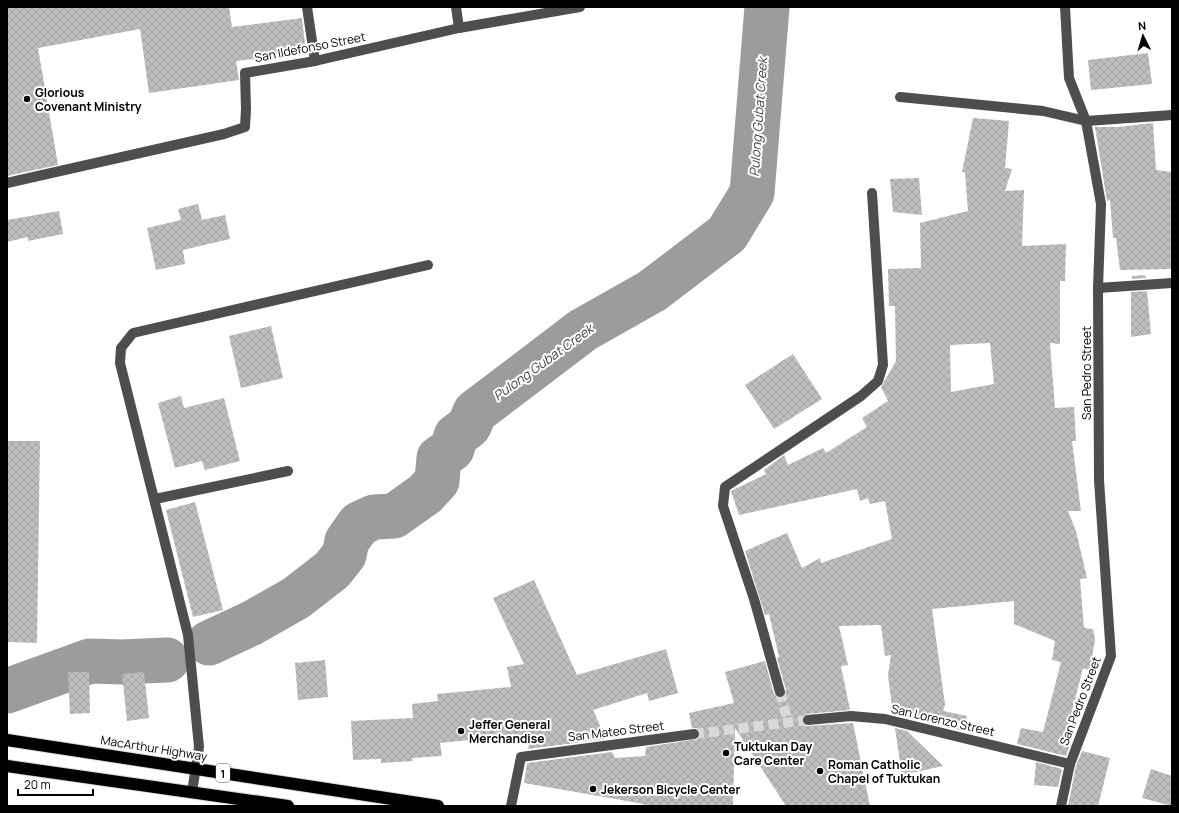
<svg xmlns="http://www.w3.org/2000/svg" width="1179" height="813" font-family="Manrope,sans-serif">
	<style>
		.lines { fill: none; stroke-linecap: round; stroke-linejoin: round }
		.river { stroke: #9c9c9c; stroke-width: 45 }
		.building { fill: url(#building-cross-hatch); fill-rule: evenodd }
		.minor-tunnel { stroke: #d9d9d9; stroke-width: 10; stroke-dasharray: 10 5; stroke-linecap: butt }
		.highway-casing { stroke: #dbdbdb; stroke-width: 14 }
		.minor { stroke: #4e4e4e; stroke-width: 10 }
		.highway { stroke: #000; stroke-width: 12 }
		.poi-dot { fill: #000; stroke: #fff; stroke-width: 1.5 }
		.labels { text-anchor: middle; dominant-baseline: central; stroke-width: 4; stroke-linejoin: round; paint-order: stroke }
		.shield { fill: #fff; stroke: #4c4c4c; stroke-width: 1 }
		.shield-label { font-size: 11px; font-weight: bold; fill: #000 }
		.street-label { font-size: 12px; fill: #000; stroke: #fff }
		.poi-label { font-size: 12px; font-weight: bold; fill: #000; stroke: #fff; text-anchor: start }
		.water-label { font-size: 13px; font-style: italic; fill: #3d3d3d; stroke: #fff }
	</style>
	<defs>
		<pattern id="building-cross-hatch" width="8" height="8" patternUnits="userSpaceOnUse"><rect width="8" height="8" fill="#bebebe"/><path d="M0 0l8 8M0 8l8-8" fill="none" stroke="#a2a2a2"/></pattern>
	</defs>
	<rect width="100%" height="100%" fill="#fff"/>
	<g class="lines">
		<g class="river">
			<path d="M209 643 252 623 296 598 332 570 344 555 347 541 359 524 374 517 394 516 425 494 437 481 439 458 452 449 456 436 469 426 475 412 583 330 652 291 727 234 752 193 767 7"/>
			<path d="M7 691 90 661 122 662 167 660"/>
		</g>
	</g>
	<g class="building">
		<path d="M7 7H229L232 27 302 18 306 53 236 61 239 80 149 93 140 29 38 48 58 165 7 176Z"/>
		<path d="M1148 53 1152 84 1091 90 1088 60Z"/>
		<path d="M973 118 1009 121 1005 168 1012 169 1005 191 1024 190 1022 246 1066 244 1065 281H1060V344L1050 343 1055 408 1074 407 1076 441H1072L1081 511H1068L1076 531 1087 578 1080 579 1084 628 1093 629 1095 639 1090 671 1083 668 1063 746 1069 747 1066 756 1017 744 1021 728 1043 732 1061 662 1052 660 1055 641 1014 624V601L932 609 945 705 943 711 967 716 964 731 893 714 888 675 891 655 885 656 881 625 839 626 848 665 841 666 850 710 807 714 802 717V721L805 726H808L853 723 870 806H786L735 728 733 806H644V804L524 783 527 763 612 752 615 758 645 756 646 747 698 739 700 733 697 728H692L689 713 734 703 725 672 765 661 774 694 778 698 784 697 786 690 777 658 779 657 769 614 765 615 745 551 787 533 802 568 820 558 821 563 892 539 885 501 870 504 868 498 860 501 857 489 739 515 731 491 766 474 764 470 784 455 788 465 823 448 826 453 867 427 862 418 888 401 881 387 896 361 895 306H889L888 269 921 268 920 223 968 211 965 172H962ZM990 343 994 384 951 392 950 345Z"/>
		<path d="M1153 123 1156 170 1172 172V269L1120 270 1116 238H1113L1110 200 1107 201 1095 127H1118Z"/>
		<path d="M919 178 922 215 893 212 890 179Z"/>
		<path d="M198 204 202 220 225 215 230 239 183 250 185 264 156 270 147 228 181 220 178 209Z"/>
		<path d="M59 211 63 234 28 241V237L7 242V220Z"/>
		<path d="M1145 275 1146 278 1132 279V276Z"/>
		<path d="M1147 291 1151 334 1131 337V292Z"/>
		<path d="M271 326 283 378 241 388 229 336Z"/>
		<path d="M793 354 822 399 774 429 745 385Z"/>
		<path d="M181 396 184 408 224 398 240 461 205 470 202 461 175 468 158 403Z"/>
		<path d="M7 441H40L37 643 7 642Z"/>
		<path d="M195 502 223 610 193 617 166 510Z"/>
		<path d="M534 580 577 675 666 649 678 693 649 701 647 693 593 710 606 739 528 749 530 739 521 740 520 735 440 743 442 756 412 758 413 761 381 763V759L353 760 351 721 413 718 412 704 438 701 437 694 511 687 507 667 524 664 493 598Z"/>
		<path d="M325 660 328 697 298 700 295 663Z"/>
		<path d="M68 672H89L90 713 70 714Z"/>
		<path d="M144 672 149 718 127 721 122 674Z"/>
		<path d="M895 728 907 731 943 766 902 775Z"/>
		<path d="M1082 751 1110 758 1098 806H1068L1076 766Z"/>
		<path d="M1036 762 1062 769 1058 787 1034 785Z"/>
		<path d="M1151 769 1172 776V806L1142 798Z"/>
	</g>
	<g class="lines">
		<g class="minor-tunnel">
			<path d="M780 692 788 722"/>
			<path d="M694 734 808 720"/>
		</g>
		<g class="highway-casing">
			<g id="highway">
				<path d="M7 740 438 806"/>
				<path d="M7 766 288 806"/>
			</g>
		</g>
		<g class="minor">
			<path d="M307 7 315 61"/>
			<path d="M456 7 459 28"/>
			<path d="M1065 7 1069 78 1086 121 1172 115"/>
			<path d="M900 97 1043 111 1086 121 1101 204 1098 288 1099 480 1111 656 1070 764 1061 806"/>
			<path d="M7 183 224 134 245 127 246 109 245 73 315 61 459 28 580 7"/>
			<path d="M1098 288 1172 283"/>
			<path d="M155 499 288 471"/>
			<path d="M780 692 754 599 723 506 725 487 861 396 878 381 883 365 872 193"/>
			<path d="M808 720 851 716 885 719 1070 764"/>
			<path d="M192 792 199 747 188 635 120 363 121 348 133 333 428 265"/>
			<path d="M511 806 521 757 694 734"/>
		</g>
		<use href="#highway" class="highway"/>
	</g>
	<g class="poi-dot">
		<circle cx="27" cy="99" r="4"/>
		<circle cx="461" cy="731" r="4"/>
		<circle cx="726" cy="753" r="4"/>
		<circle cx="820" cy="771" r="4"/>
		<circle cx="593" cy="789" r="4"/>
	</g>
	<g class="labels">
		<rect class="shield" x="216" y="764" width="14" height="18" rx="3"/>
		<g class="shield-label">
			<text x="223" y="773">1</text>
		</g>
		<g class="street-label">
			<text transform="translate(310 47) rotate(-11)">San Ildefonso Street</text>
			<text transform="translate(1086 373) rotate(-90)">San Pedro Street</text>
			<text transform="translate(1080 701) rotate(-69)">San Pedro Street</text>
			<text transform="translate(943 720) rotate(13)">San Lorenzo Street</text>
			<text transform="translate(616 731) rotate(-7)">San Mateo Street</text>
			<text transform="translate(154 748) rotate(9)">MacArthur Highway</text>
		</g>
		<g class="poi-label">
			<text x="35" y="92">Glorious<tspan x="35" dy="14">Covenant Ministry</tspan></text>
			<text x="469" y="724">Jeffer General<tspan x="469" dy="14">Merchandise</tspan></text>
			<text x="734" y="746">Tuktukan Day<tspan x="734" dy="14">Care Center</tspan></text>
			<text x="828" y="764">Roman Catholic<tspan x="828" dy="14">Chapel of Tuktukan</tspan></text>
			<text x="601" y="789">Jekerson Bicycle Center</text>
		</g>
		<g class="water-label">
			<text transform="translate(758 117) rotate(-86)">Pulong Gubat Creek</text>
			<text transform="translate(543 362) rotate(-36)">Pulong Gubat Creek</text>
		</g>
	</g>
	<rect width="1179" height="813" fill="none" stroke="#000000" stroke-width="16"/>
	<g transform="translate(1143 36) rotate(355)" stroke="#ffffff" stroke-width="3" paint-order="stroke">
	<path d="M0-3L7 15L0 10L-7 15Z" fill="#000000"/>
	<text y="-6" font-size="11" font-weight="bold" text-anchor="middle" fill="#000000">N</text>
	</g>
	<path d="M18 789v6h75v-6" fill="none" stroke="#000000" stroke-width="2"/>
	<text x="24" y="789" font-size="12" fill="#000000" stroke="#ffffff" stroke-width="3" paint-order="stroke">20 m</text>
</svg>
